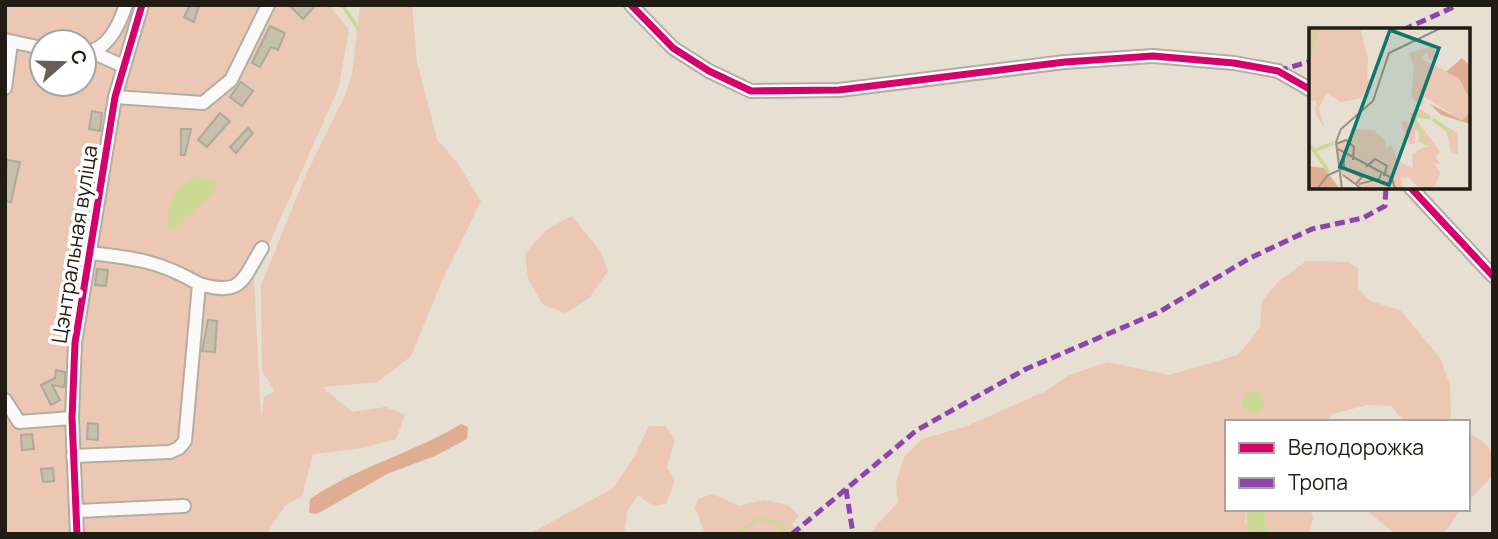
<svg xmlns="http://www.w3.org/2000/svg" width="1498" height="539" font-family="Manrope,sans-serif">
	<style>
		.green { fill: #ebc7b4; fill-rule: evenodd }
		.forest { fill: #e0ad93 }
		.water { fill: #cbd994 }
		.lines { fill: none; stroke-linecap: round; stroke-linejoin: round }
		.stream { stroke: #cbd994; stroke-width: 3.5 }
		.building { fill: #c7c1a9; stroke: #ada99f; stroke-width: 2 }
		.minor-casing { stroke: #b3aea4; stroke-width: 16 }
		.minor { stroke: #fbfaf8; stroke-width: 12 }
		.quiet { stroke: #8e44ad; stroke-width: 5; stroke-dasharray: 10 5; stroke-linecap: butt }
		.cycleway-casing { stroke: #fff; stroke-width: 11 }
		.cycleway { stroke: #d6006c; stroke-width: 7 }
		.labels { text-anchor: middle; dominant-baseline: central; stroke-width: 7; stroke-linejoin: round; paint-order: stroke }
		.street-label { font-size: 21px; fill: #211c14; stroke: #fff }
		.inset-river { fill: none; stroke: #cbd994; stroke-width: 3.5 }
		.inset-road { fill: none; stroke: #979186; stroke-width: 2 }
		.view { fill: #0f766e; fill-opacity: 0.15; stroke: #0f766e; stroke-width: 3.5 }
		.inset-edge { fill: none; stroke: #211c14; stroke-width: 3.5 }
	</style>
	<rect width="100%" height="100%" fill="#e6dfd2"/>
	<g class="green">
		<path d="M5 5H329L349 29 339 87 254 278 261 420 264 397 275 391 262 371 261 285 305 177 345 95 352 74 360 5H412L417 62 437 139 458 164 481 201 442 281 411 356 378 382 322 387 352 412 386 407 405 415 396 439 363 448 313 454 302 496 285 506 266 534H5ZM42 42H84V84H42Z"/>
		<path d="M572 216 601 252 608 271 589 298 565 313 542 304 528 278 525 254 546 230Z"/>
		<path d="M1306 261 1348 262 1358 268V288L1370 301 1400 310 1440 358 1450 385 1451 422H1405L1391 406 1367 405 1332 414 1326 422H1227V509H1248L1245 521 1253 534H869L898 502 896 482 904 457 922 439 965 427 1046 391 1069 375 1107 362 1169 375 1238 355 1260 328 1262 301 1279 281Z"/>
		<path d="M649 426H665L675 439 667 467 675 480 666 504 653 506 638 495 627 512 624 534H529L612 489 634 457Z"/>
		<path d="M1473 435C1493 448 1493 452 1493 475L1468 501V437Z"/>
		<path d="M713 494 739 506 764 500 788 505 799 516 791 525 810 534H700L704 530 695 508 698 499Z"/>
		<path d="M1266 509H1310L1313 518 1309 534H1269L1264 521Z"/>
		<path d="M1365 509H1461L1444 534H1395Z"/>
	</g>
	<path class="forest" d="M461 424 468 427 467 439 435 456 387 474 317 514 309 513 310 499C357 467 413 453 461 424Z"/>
	<g class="water">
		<path d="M197 176 214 181 216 190 172 231 168 229C163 210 179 183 197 176Z"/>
		<circle cx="1253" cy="402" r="11"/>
		<path d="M1248 509H1266L1264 521 1269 534H1253C1245 526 1246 519 1248 509Z"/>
	</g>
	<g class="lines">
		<g class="stream">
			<path d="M342 5 358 28"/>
			<path d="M737 534 759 518 778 523 786 534"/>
		</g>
	</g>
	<g class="building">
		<path d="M190 5H199L194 22 184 17Z"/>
		<path d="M289 5H316L303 19Z"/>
		<path d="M270 26 285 33 278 50 271 47 260 67 252 63Z"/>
		<path d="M241 82 253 91 242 106 230 97Z"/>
		<path d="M92 111 102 113 100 131 89 129Z"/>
		<path d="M220 113 230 121 207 147 198 140Z"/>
		<path d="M248 128 253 133 236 153 230 147Z"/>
		<path d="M181 129H191L185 155H181Z"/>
		<path d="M7 160 20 162 11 202 5 201Z"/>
		<path d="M81 177 91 178 84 218 73 216Z"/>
		<path d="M97 269 108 270 106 286 95 285Z"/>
		<path d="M208 320 217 321 215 352 202 351Z"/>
		<path d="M56 370 65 372V383L64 387 52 385 60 400 51 405 41 385 55 378Z"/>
		<path d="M88 423 98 424V440L87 439Z"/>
		<path d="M32 434 34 449 22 450 21 435Z"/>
		<path d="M53 468 54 481 43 482 41 469Z"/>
	</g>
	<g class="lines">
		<g class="minor-casing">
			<g id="minor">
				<path d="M631 5 673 48 709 71 751 91 839 90 1065 62 1153 56 1234 63 1278 71 1311 90"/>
				<path d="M5 40 42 48"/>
				<path d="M84 52C108 51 119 25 126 5"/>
				<path d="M92 52 123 66"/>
				<path d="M5 88 11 43"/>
				<path d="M115 97 203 103 231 80 268 5"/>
				<path d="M1410 187 1493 276"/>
				<path d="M199 284C242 296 241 282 262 248"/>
				<path d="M5 400 19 422 72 418"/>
				<path d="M73 456 170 452 179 448 185 441 199 284C160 261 134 258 90 253"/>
				<path d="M77 511 184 506"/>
				<path d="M77 534 72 418 75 343 115 97 142 5"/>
			</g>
		</g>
		<use href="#minor" class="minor"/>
		<g class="quiet">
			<path d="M1403 30 1458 5"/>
			<path d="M1278 71 1311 61"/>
			<path d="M846 489 853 534"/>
			<path d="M792 534 917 430 1026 369 1159 312 1250 258 1312 229 1363 218 1385 206 1386 187"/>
		</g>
		<g class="cycleway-casing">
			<g id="cycleway">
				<path d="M631 5 673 48 709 71 751 91 839 90 1065 62 1153 56 1234 63 1278 71 1311 90"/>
				<path d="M1410 187 1493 276"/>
				<path d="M77 534 72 418 75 343 115 97 142 5"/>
			</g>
		</g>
		<use href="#cycleway" class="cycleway"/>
	</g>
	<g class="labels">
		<g class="street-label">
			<text transform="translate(74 244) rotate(-81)">Цэнтральная вуліца</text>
		</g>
	</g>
	<g transform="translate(1309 28)">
		<rect width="161" height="161" fill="#e6dfd2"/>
		<path d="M0 0H51L59 31 58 51 63 54 52 70 32 74 17 65 10 80 15 99 6 86 7 73 0 72ZM124 18 128 29 121 32 117 24 113 31 150 50 158 63 161 84 153 92 115 69 113 79 102 69 105 38 100 25ZM110 80 122 89H105L131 123 127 130 131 136 125 135 131 145 125 161H111L100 149 92 150 94 161H52L32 146 26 115 45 108 43 101 65 102 77 113V122L82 116 88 132 104 141 103 126 119 117 109 114 111 104 106 102V115L101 117 92 94 97 93 103 101 100 90ZM125 91 149 105V126L142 125 137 101Z" fill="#ebc7b4"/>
		<path d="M153 30 161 38V72L150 50 137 44ZM121 76 153 92 161 84V96L132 87ZM0 138 15 140 31 161H0Z" fill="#e0ad93"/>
		<path class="inset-river" d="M0 31 8 0M124 91 142 105M0 116 20 144M117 117 104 87 121 90M4 123 25 115"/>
		<path class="inset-road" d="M27 116 37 112 45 119 44 132M29 121 83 150 86 161M57 139 66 131 78 138 75 148M35 140 53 149 47 156M34 147 53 161M50 156 70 151 72 146M8 161 19 147 35 140V128M33 161 27 114 32 101 64 73 80 25 132 0"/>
		<path class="view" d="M81 2 130 20 80 157 31 139Z"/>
		<rect width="161" height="161" class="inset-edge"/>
	</g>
	<rect width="1498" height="539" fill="none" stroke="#211c14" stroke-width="14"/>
	<rect x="1225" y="420" width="245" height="91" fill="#ffffff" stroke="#a6a4a1" stroke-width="2"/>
	<rect x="1239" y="443" width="35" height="10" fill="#d6006c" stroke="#a6a4a1" stroke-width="2"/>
	<text x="1288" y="455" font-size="21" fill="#211c14">Велодорожка</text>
	<rect x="1239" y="478" width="35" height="10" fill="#8e44ad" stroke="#a6a4a1" stroke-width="2"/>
	<text x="1288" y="490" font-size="21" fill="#211c14">Тропа</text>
	<g transform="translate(63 63) rotate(70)"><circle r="33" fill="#ffffff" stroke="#a6a4a1" stroke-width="2"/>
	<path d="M0-5L12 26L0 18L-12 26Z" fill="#666056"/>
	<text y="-10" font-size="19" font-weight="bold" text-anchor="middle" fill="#211c14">С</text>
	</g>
</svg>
